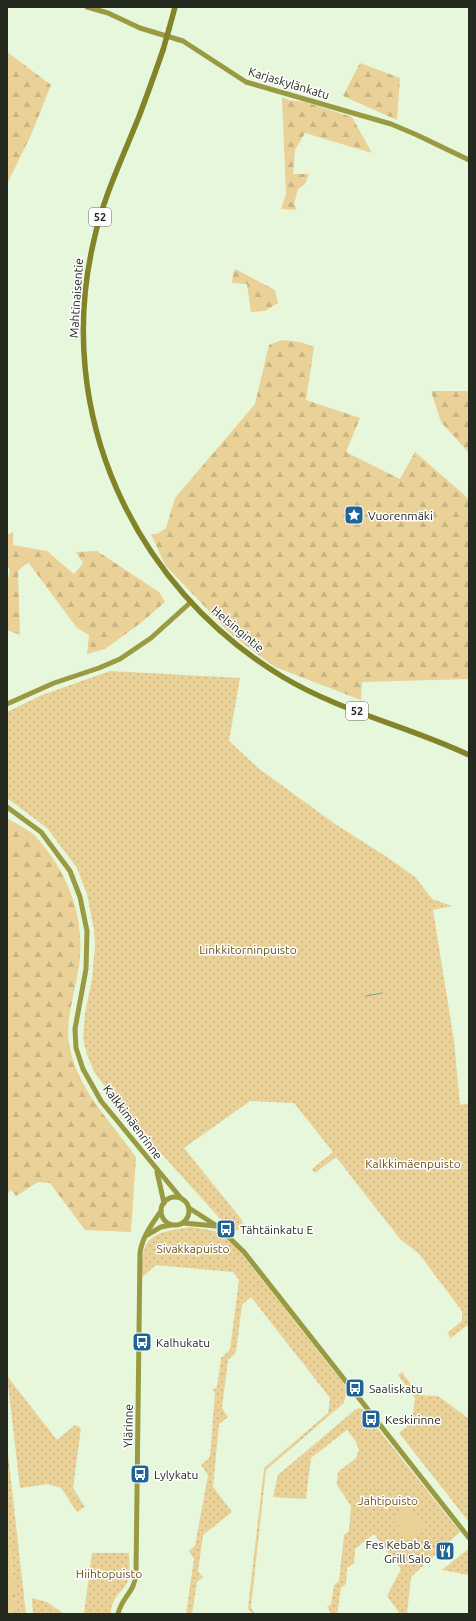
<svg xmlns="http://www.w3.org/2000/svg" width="476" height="1621" font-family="Ubuntu,sans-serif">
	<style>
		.grass { fill: url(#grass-dots) }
		.forest { fill: url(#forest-firs) }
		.garden { fill: #ead197 }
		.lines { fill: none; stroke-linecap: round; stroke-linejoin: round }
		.stream { stroke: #62ad9b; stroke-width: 1 }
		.secondary { stroke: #999a42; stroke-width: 5 }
		.primary { stroke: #838429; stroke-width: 5.5 }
		.primary-bridge { stroke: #838429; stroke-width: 5.5 }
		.labels { text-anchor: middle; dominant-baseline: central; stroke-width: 3; stroke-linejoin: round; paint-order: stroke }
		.shield { fill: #fefefe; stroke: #666a63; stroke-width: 1 }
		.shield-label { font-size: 11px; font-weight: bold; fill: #252a21 }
		.street-label { font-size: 12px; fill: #252a21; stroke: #fefefe }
		.poi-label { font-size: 12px; fill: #252a21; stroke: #fefefe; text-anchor: start }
		.park-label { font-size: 12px; fill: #695318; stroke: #fefefe }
	</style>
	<defs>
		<pattern id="grass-dots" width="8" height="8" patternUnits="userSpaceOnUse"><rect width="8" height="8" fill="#ead197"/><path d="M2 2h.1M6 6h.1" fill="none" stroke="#c9b482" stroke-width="1.8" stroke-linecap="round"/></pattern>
		<pattern id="forest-firs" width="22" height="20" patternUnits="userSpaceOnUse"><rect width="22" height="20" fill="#ead197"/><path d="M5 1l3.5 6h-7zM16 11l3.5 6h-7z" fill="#c9b482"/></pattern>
	</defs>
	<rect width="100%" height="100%" fill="#e7f7dc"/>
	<g class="grass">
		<path d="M110 671 240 678 229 741 258 768 335 824 390 859 416 878 432 899 452 906 433 910 454 1041 460 1105 469 1103V1326H466L451 1338 447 1333 462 1321V1311L419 1254 400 1239 336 1157 315 1173 312 1169 333 1152 294 1103 250 1101 184 1148 242 1220 243 1226 233 1233 121 1109 95 1073 87 1055 83 1038 85 1013 92 980 95 945 94 930 87 894 77 868 47 828 7 798V712L42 695Z"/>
		<path d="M191 1227 215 1231 234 1244 347 1388 344 1403 266 1470 251 1607 255 1614H252L248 1608 264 1468 328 1413 330 1398 251 1297 242 1305 236 1352 228 1360 222 1408 228 1417 219 1424 213 1487 232 1512 203 1535 198 1571 203 1577 197 1582 192 1614H186L194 1559 189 1551 195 1546 208 1475 201 1465 210 1457 215 1393 213 1390 217 1387 221 1358 230 1350 239 1280 233 1272 156 1265 142 1277C140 1235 152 1233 191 1227Z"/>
		<path d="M402 1372 419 1395 438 1396 469 1419V1522L399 1433 412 1422 415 1398 398 1375Z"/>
		<path d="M7 1376 57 1440 75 1425 81 1428 73 1488 85 1507 77 1512 61 1488 48 1484 20 1488Z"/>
		<path d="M360 1408 363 1410 460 1532 411 1577 407 1614H400L387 1596 401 1569 374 1534 355 1549 354 1563 347 1568 346 1584 341 1588 337 1614H330V1611L327 1607 331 1604 334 1585 339 1581 344 1535 349 1531 351 1506 337 1485 338 1472 356 1458 359 1450 356 1442 347 1430 311 1458 306 1499 273 1497 278 1475 356 1409Z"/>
		<path d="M7 1445 26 1614H17L7 1517Z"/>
		<path d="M468 1549 469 1575 442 1570Z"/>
		<path d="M92 1553H129C129 1562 131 1575 127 1583 120 1595 111 1598 111 1614H33L32 1598 47 1602 64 1614 84 1613Z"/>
	</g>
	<g class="forest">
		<path d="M7 52 51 85 31 135 7 184Z"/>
		<path d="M360 63 400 78 397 120 343 96Z"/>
		<path d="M282 97 289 100 305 102 352 117 372 153 305 133 295 150 293 174H309L305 184 298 189 294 204 297 210 281 209 286 194Z"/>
		<path d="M235 269 275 290 278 303 265 311 251 312 247 284 232 283 233 273Z"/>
		<path d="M282 340 300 342 314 347 306 400 360 418 346 452 400 479 415 452 469 499V679L362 682 361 700 275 667 232 635 165 565 151 534H157L166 528 175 498 255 404 269 345Z"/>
		<path d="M431 391H469V453L441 422Z"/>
		<path d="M13 532V545L47 551 74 574 83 563 76 552 97 551 159 592 165 602 142 622 105 649 87 654 89 635 77 628 28 562 18 571 20 635 7 630V583L10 571 7 564V535Z"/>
		<path d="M7 818C16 824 30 830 37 838 70 875 87 922 78 972 74 996 64 1025 70 1049 79 1091 112 1123 136 1157L131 1232 85 1230 50 1183 38 1182 16 1196 11 1190 7 1194Z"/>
		<path d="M7 1517 17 1614H7Z"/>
	</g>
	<path class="garden" d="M408 1506 425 1527 409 1540 392 1519Z"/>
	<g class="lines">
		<g class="stream">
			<path d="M366 996 382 993"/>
			<path d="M8 1464V1467"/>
		</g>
		<g class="secondary">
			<path d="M87 7 108 13 140 28 183 41 246 82 391 124 417 135 469 160"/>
			<path d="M7 704 54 683 99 668 120 659 151 638 191 602"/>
			<path d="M7 807 41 832 70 871 80 897 87 931 86 969 75 1029 76 1048 83 1069 101 1101 180 1197"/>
			<path d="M157 1172 164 1203"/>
			<circle cx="175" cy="1211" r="14"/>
			<path d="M189 1208 217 1226 244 1252 469 1538"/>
			<path d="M183 1223 216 1226"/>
			<path d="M147 1235 161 1227 171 1225"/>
			<path d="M118 1614C122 1596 135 1593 136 1573L140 1253C142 1237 152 1224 161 1211"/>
		</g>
		<g class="primary">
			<path d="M169 29 175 7"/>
			<path d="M163 50C155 73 147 96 138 119 122 159 103 198 94 240 53 412 133 587 283 677 341 712 408 726 469 755"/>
		</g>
		<path class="primary-bridge" d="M163 50 169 29"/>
	</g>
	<defs>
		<g id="sight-square" transform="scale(1)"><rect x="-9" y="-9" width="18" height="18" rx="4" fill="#1f6499" stroke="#fefefe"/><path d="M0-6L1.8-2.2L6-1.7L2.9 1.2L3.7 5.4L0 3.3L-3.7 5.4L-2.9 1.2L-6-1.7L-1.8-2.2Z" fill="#fff"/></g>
		<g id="bus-square" transform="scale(1)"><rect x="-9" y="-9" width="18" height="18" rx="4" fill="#1f6499" stroke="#fefefe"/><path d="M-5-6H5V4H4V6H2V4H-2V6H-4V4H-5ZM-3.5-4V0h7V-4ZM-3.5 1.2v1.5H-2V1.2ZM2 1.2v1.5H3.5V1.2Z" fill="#fff"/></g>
		<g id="restaurant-square" transform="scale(1)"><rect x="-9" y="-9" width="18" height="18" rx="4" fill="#1f6499" stroke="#fefefe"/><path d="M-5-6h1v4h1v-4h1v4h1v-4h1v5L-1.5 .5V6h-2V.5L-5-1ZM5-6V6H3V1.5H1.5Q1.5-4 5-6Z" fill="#fff"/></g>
	</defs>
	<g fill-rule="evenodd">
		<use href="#sight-square" x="354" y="515"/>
		<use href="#bus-square" x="226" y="1229"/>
		<use href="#bus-square" x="142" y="1342"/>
		<use href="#bus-square" x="355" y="1388"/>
		<use href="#bus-square" x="371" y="1419"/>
		<use href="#bus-square" x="140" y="1474"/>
		<use href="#restaurant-square" x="445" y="1551"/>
	</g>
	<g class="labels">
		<g class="shield">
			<rect x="89" y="208" width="22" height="18" rx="3"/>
			<rect x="346" y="702" width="22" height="18" rx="3"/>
		</g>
		<g class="shield-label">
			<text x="100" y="217">52</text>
			<text x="357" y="711">52</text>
		</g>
		<g class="street-label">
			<text transform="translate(289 83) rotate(17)">Karjaskylänkatu</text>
			<text transform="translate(76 298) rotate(-86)">Mahtinaisentie</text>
			<text transform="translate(238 629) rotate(40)">Helsingintie</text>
			<text transform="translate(133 1122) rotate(53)">Kalkkimäenrinne</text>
			<text transform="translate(128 1426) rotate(-89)">Ylärinne</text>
		</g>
		<g class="poi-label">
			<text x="368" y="515">Vuorenmäki</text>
			<text x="240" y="1229">Tähtäinkatu E</text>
			<text x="156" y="1342">Kalhukatu</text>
			<text x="369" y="1388">Saaliskatu</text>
			<text x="385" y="1419">Keskirinne</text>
			<text x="154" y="1474">Lylykatu</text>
			<text x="431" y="1544" text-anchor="end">Fes Kebab &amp;<tspan x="431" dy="14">Grill Salo</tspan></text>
		</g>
		<g class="park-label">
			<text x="248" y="949">Linkkitorninpuisto</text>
			<text x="413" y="1163">Kalkkimäenpuisto</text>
			<text x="193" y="1248">Sivakkapuisto</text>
			<text x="388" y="1500">Jahtipuisto</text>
			<text x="109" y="1573">Hiihtopuisto</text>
		</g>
	</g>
	<rect width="476" height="1621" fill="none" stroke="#252a21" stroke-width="16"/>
</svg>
